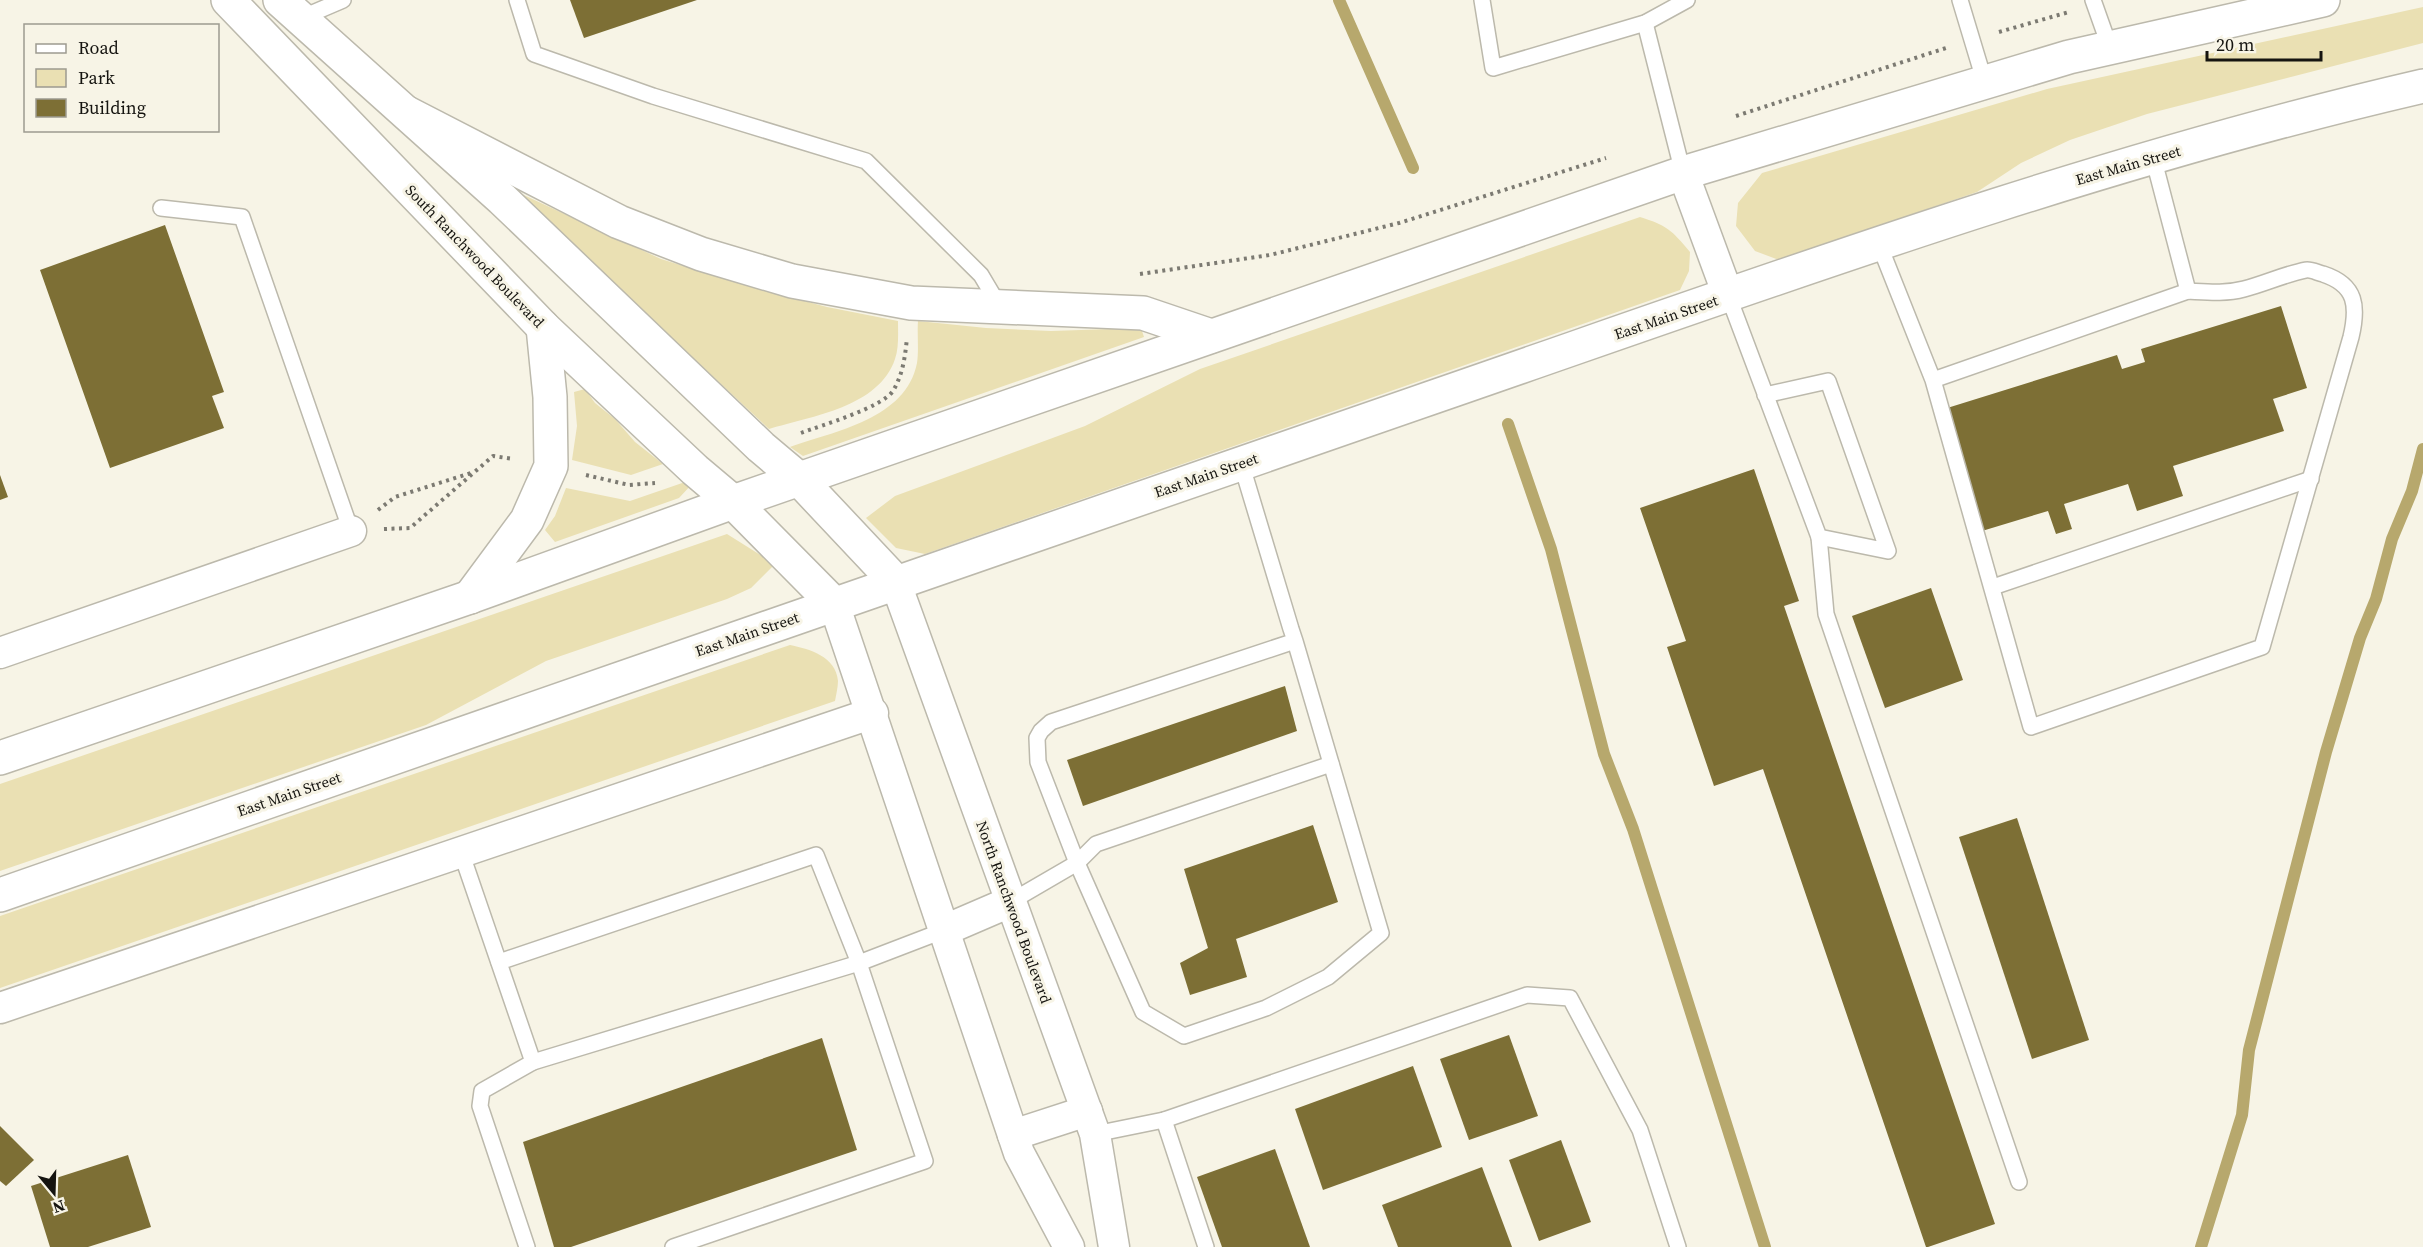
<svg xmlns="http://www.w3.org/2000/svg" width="2423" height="1247" font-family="'Source Serif 4',serif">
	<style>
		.green { fill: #eae0b3 }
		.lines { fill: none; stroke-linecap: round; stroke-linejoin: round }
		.stream { stroke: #b7a86d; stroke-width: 12 }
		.building { fill: #7d6f35 }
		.lane-casing { stroke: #bcb9ac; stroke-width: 18 }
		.street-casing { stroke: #bcb9ac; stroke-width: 33 }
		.primary-casing { stroke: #bcb9ac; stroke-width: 36 }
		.highway-casing { stroke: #bcb9ac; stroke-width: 36 }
		.path { stroke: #7c7a72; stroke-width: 4; stroke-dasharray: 3 4.5; stroke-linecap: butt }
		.lane { stroke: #fff; stroke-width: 15 }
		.street { stroke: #fff; stroke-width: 30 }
		.primary { stroke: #fff; stroke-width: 33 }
		.highway { stroke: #fff; stroke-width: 33 }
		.labels { text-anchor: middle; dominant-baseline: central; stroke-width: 6; stroke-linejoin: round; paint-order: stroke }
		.street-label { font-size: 15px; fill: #151410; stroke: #f7f4e6 }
	</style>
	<rect width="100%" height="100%" fill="#f7f4e6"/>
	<g class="green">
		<path d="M2423 7V43L2147 114 2070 140 2021 163 1977 192 1779 260 1755 251 1736 226 1738 203 1762 173 2047 89Z"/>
		<path d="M513 190 661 259 748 286 827 307 898 321C898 333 899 348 895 359 879 407 812 416 769 429Z"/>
		<path d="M1640 217C1666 225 1672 230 1690 252L1689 271 1680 290 925 554 896 548 866 518 895 496 1085 426 1200 369Z"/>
		<path d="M918 321 986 328 1051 331 1141 328 1144 337 803 456 790 447C835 431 906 419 917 363 919 350 917 334 918 321Z"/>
		<path d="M585 389 595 403 615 419 635 442 663 464 631 475 572 460 577 426 574 392Z"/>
		<path d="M688 481 692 484 679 498 555 542 545 530 555 516 566 488 630 501Z"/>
		<path d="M727 534 775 564 751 588 727 599 546 661 426 725 0 871V784Z"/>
		<path d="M790 645C809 649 836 656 838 681 838 687 836 695 835 701L0 988V916Z"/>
	</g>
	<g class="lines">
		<g class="stream">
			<path d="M1339 0 1413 168"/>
			<path d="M1508 424 1551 549 1604 754 1633 829 1765 1247"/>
			<path d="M2201 1247 2242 1115 2249 1050 2326 752 2360 638 2376 599 2392 539 2412 491 2423 449"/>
		</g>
	</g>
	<g class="building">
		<path d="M570 0H697L584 38Z"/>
		<path d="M165 225 224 392 212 396 224 428 110 468 40 270Z"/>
		<path d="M2281 306 2307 388 2273 399 2284 431 2173 466 2183 496 2137 511 2128 484 2064 504 2072 529 2056 534 2048 511 1982 531 1944 409 2117 355 2122 369 2145 362 2141 349Z"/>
		<path d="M1754 469 1799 601 1784 606 1995 1224 1928 1247H1926L1763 769 1714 786 1667 647 1686 641 1640 508Z"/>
		<path d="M0 475 8 497 0 500Z"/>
		<path d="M1931 588 1963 680 1885 708 1852 616Z"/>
		<path d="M1285 686 1297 731 1083 806 1067 760Z"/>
		<path d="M2017 818 2089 1040 2032 1059 1959 837Z"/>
		<path d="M1313 825 1338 902 1236 939 1247 977 1190 995 1180 963 1208 948 1184 869Z"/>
		<path d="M1509 1035 1538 1116 1469 1140 1440 1059Z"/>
		<path d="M822 1038 857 1150 571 1247H554L523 1142Z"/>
		<path d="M1413 1066 1442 1147 1323 1190 1295 1109Z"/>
		<path d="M0 1126 34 1160 6 1186 0 1181Z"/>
		<path d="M1561 1140 1591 1222 1539 1241 1509 1160Z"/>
		<path d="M1275 1149 1310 1247H1222L1197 1177Z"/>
		<path d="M128 1155 151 1227 88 1247H50L31 1186Z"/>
		<path d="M1482 1167 1512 1247H1398L1382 1205Z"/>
	</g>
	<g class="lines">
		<g class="lane-casing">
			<g id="lane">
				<path d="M517 0 534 54 653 96 866 161 981 275 1000 307"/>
				<path d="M1482 0 1493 68 1645 23 1687 0"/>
				<path d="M1960 0 1985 83"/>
				<path d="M2093 0 2110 48"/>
				<path d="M301 18 343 0"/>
				<path d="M1645 23 1683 173"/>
				<path d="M2153 157 2188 291"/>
				<path d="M161 208 242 217 351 531"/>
				<path d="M1879 244 1933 380 2031 727 2262 647 2351 337C2358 307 2357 285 2323 274 2318 273 2311 269 2306 270 2285 274 2264 284 2244 289 2225 294 2207 292 2188 291L1933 380"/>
				<path d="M1728 295 1819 537 1888 551 1828 381 1765 395"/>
				<path d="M1241 463 1291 629 1295 641 1381 933 1328 977 1266 1008 1184 1036 1143 1012 1077 863 1038 762 1037 738 1041 731 1051 722 1295 641"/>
				<path d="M1819 537 1826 614 2019 1182"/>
				<path d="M1993 587 2311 479"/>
				<path d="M461 852 533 1062 859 963 945 930"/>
				<path d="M1010 902 1077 863 1096 844 1331 764"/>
				<path d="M499 962 816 855 859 963 925 1161 673 1247"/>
				<path d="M1164 1120 1206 1247"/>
				<path d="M1095 1134 1164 1120 1527 995 1570 998 1640 1130 1678 1247"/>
				<path d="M527 1247 480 1106 482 1091 533 1062"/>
			</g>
		</g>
		<g class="street-casing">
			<g id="street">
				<path d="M1683 173 1728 295"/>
				<path d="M895 581 1095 1134 1114 1247"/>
				<path d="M834 604 1019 1153 1069 1247"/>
				<path d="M0 653 351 531"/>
				<path d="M945 930 1010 902"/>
				<path d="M0 1008 873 713"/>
				<path d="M1013 1135 1087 1111"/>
			</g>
		</g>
		<g class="primary-casing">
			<g id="primary">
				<path d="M228 0 543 327 695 470 733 502"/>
				<path d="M280 0 502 199 761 447 799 479"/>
			</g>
		</g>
		<g class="highway-casing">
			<g id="highway">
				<path d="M407 113 619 222 701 254 792 281 911 303 1143 313 1211 336"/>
				<path d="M799 479 895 581"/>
				<path d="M733 502 834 604"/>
				<path d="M470 597 527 520 551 466 550 397 543 327"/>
				<path d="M0 758 470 597 733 502 1683 173 2069 57 2323 0"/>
				<path d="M0 895C473 730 945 565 1419 402 1750 288 2081 165 2423 86"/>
			</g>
		</g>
		<g class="path">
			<path d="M1999 32 2069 12"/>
			<path d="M1736 116 1946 48"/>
			<path d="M1140 274 1270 255 1399 223 1606 158"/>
			<path d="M801 433C822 425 881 408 893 391 903 374 905 357 907 338"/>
			<path d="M586 475 629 485 655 483"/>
			<path d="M378 510 395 497 471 473"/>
			<path d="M384 529 410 528 493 456 514 459"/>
		</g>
		<use href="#lane" class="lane"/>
		<use href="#street" class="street"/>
		<use href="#primary" class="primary"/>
		<use href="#highway" class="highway"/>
	</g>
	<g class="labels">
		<g class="street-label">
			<text transform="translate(2128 165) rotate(-16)">East Main Street</text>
			<text transform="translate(475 256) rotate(46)">South Ranchwood Boulevard</text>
			<text transform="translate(1666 317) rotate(-19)">East Main Street</text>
			<text transform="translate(1206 475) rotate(-19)">East Main Street</text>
			<text transform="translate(747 634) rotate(-19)">East Main Street</text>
			<text transform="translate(289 794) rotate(-19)">East Main Street</text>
			<text transform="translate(1014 912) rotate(70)">North Ranchwood Boulevard</text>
		</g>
	</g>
	<rect x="24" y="24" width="195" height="108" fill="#f7f4e6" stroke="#9d9a90" stroke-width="1.5"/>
	<rect x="36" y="44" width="30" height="9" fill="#ffffff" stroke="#9d9a90" stroke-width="1.5"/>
	<text x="78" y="54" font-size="18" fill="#151410">Road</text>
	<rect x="36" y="69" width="30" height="18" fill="#eae0b3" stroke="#9d9a90" stroke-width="1.5"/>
	<text x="78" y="84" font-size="18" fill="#151410">Park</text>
	<rect x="36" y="99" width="30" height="18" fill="#7d6f35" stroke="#9d9a90" stroke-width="1.5"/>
	<text x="78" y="114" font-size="18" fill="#151410">Building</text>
	<g transform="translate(54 1193) rotate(161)" stroke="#f7f4e6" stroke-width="4.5" paint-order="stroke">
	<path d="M0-4.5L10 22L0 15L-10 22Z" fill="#151410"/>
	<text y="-9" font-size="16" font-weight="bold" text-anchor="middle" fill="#151410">N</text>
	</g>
	<path d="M2207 51v9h114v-9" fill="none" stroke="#151410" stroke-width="3"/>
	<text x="2216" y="51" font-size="18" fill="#151410" stroke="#f7f4e6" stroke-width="4.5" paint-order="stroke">20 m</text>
</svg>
